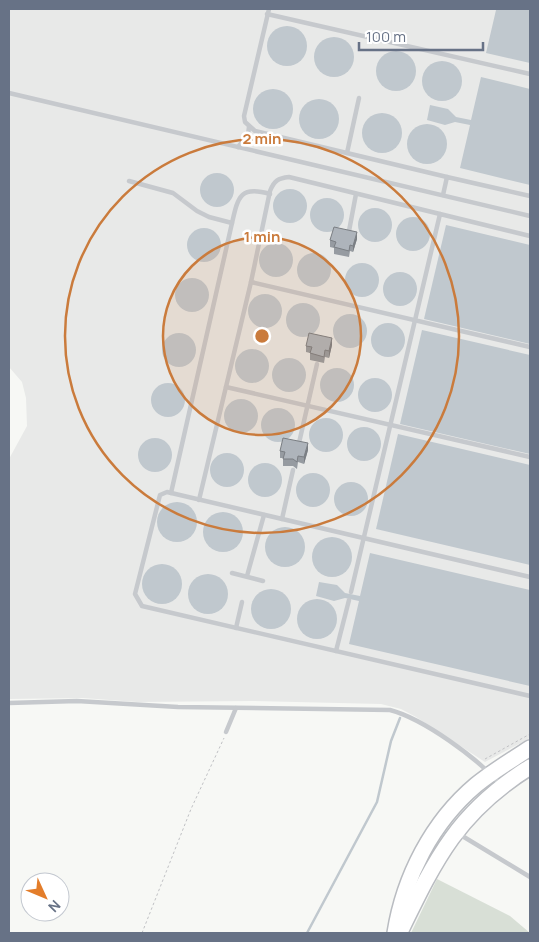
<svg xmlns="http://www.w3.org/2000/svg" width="539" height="942" font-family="Manrope,sans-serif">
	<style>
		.built { fill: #e8e9e8 }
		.green { fill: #d8dfd6 }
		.water { fill: #c0c8ce }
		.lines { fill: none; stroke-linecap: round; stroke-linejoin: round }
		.stream { stroke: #c0c8ce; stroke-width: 2.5 }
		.primary-casing { stroke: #b9bcc1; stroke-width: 18 }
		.path { stroke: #c0c1c4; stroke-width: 1; stroke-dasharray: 2.5 2.5; stroke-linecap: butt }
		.service { stroke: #c6c9cd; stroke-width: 4.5 }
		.primary { stroke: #fff; stroke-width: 15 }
		.wall { fill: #969ba1 }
		.shaded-wall { fill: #7a7e83 }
		.building { fill: #aeb4bb; stroke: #7a7e83 }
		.ring { fill: none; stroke: #ca7b3c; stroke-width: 2.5 }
		.centre { fill: #ca7b3c; stroke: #fff; stroke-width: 2.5 }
		.ring-label { font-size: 15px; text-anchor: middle; font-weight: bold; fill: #ca7b3c; stroke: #fff; stroke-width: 5; stroke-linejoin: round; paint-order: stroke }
	</style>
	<rect width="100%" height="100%" fill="#f7f8f5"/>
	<path class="built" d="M9 9H530V738L485 762 416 717 401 709 381 704 252 701 137 702 83 698 9 699V459L27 426 26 398 22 382 9 367Z"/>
	<path class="green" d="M437 879 510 916 530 933H411Z"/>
	<g class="water">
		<path d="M492 9H530V63L486 53 496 10Z"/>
		<circle cx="287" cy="46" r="20"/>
		<circle cx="334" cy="57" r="20"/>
		<circle cx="396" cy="71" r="20"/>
		<circle cx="442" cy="81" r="20"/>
		<path d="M481 77 530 89V185L460 168 470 125 455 122 445 125 427 120 430 105 448 109 456 117 471 120Z"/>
		<circle cx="273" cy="109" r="20"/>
		<circle cx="319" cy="119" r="20"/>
		<circle cx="382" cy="133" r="20"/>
		<circle cx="427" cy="144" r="20"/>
		<circle cx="217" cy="190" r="17"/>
		<circle cx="290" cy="206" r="17"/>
		<circle cx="327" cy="215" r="17"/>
		<circle cx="375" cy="225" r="17"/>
		<circle cx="413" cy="234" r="17"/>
		<path d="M446 225 530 245V344L424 319Z"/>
		<circle cx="204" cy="245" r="17"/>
		<circle cx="276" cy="260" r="17"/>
		<circle cx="314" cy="270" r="17"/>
		<circle cx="362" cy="280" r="17"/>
		<circle cx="400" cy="289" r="17"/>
		<circle cx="192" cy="295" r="17"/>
		<circle cx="265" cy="311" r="17"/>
		<circle cx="303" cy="320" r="17"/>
		<circle cx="350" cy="331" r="17"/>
		<circle cx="388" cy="340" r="17"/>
		<path d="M422 330 530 355V454L400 424Z"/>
		<circle cx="179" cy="350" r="17"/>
		<circle cx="252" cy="366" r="17"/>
		<circle cx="289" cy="375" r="17"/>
		<circle cx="337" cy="385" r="17"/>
		<circle cx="375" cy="395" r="17"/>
		<circle cx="168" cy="400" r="17"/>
		<circle cx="241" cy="416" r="17"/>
		<circle cx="278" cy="425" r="17"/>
		<circle cx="326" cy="435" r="17"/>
		<circle cx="364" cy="444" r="17"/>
		<path d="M398 434 530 465V565L376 529Z"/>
		<circle cx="155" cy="455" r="17"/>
		<circle cx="227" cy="470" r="17"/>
		<circle cx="265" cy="480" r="17"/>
		<circle cx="313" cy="490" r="17"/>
		<circle cx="351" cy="499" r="17"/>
		<circle cx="177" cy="522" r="20"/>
		<circle cx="223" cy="532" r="20"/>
		<circle cx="285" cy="547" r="20"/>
		<circle cx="332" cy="557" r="20"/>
		<path d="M370 553 530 590V686L349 644 359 601 345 598 334 601 316 596 319 582 337 585 345 593 360 596Z"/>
		<circle cx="162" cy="584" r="20"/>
		<circle cx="208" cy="594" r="20"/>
		<circle cx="271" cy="609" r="20"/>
		<circle cx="317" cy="619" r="20"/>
	</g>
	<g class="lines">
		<path class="stream" d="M307 933 377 802 391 741 400 718"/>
		<g class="primary-casing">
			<g id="primary">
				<path d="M400 932C436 858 458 812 530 767"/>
				<path d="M395 933C404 877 432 822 476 785 493 771 512 760 530 748"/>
			</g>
		</g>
		<g class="path">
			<path d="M485 759 530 734"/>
			<path d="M142 933 191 809 224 738"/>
		</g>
		<g class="service">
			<path d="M269 9 244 116 245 122 255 131 447 177"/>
			<path d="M267 14 530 74"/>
			<path d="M9 93 530 216"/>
			<path d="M238 147 248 135 249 127"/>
			<path d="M347 153 359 98"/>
			<path d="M129 181 173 193 197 211 209 217 232 223C238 197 240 185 270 194"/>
			<path d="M443 195 447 177 530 196"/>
			<path d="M349 231 356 194"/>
			<path d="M251 282 270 191C274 181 278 178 289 177L440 214"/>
			<path d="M226 387 530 457"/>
			<path d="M299 443 317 364"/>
			<path d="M171 493 232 223"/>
			<path d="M199 500 251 282 530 347"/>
			<path d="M282 519 293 470"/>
			<path d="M232 573 263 581"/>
			<path d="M247 576 264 515"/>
			<path d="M530 577 167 492 160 495 135 594 142 606 530 696"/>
			<path d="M351 592 440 214 530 236"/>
			<path d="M236 628 242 602"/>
			<path d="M336 651 349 600"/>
			<path d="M9 703 77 701 178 707 390 710C424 719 477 758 500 784"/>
			<path d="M226 732 236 708"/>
			<path d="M459 834 530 877"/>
		</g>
		<use href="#primary" class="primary"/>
	</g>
	<g class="wall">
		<path d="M357 239 353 252 350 251 349 257 334 254V248L330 247V240Z"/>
		<path d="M332 345 329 358 325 357 324 363 310 360V353L306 352V346Z"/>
		<path d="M308 450 304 464 298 462 297 469 293 466H283V458H280V451Z"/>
	</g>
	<g class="shaded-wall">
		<path d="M357 232V239L353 252V246Z"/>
		<path d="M332 338V345L329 358V351Z"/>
		<path d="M308 443V450L304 464V457Z"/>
	</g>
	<g class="building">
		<path d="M334 227 357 232 353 246 350 245 349 251 334 247 336 242 330 240Z"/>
		<path d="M309 333 332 338 329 351 325 350 324 357 310 353 312 347 306 346Z"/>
		<path d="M283 438 308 443 304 457 298 456 297 462 293 459H283L285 452 280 451Z"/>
	</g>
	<circle cx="262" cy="336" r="99" fill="#ca7b3c" fill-opacity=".12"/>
	<g class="ring">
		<circle cx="262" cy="336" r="99"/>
		<circle cx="262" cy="336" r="197"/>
	</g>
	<circle cx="262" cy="336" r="8" class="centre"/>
	<g class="ring-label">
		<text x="262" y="144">2 min</text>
		<text x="262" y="242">1 min</text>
	</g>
	<rect width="539" height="942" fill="none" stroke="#677286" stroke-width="20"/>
	<g transform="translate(45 897) rotate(134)"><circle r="24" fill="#ffffff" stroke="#c2c7cf"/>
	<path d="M0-4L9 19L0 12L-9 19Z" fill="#e37d2a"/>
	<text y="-8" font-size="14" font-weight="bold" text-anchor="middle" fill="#677286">N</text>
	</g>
	<path d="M359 42v8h124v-8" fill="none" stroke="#677286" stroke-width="2.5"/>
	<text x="366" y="42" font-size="15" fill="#677286" stroke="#ffffff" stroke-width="4" paint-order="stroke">100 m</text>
</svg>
